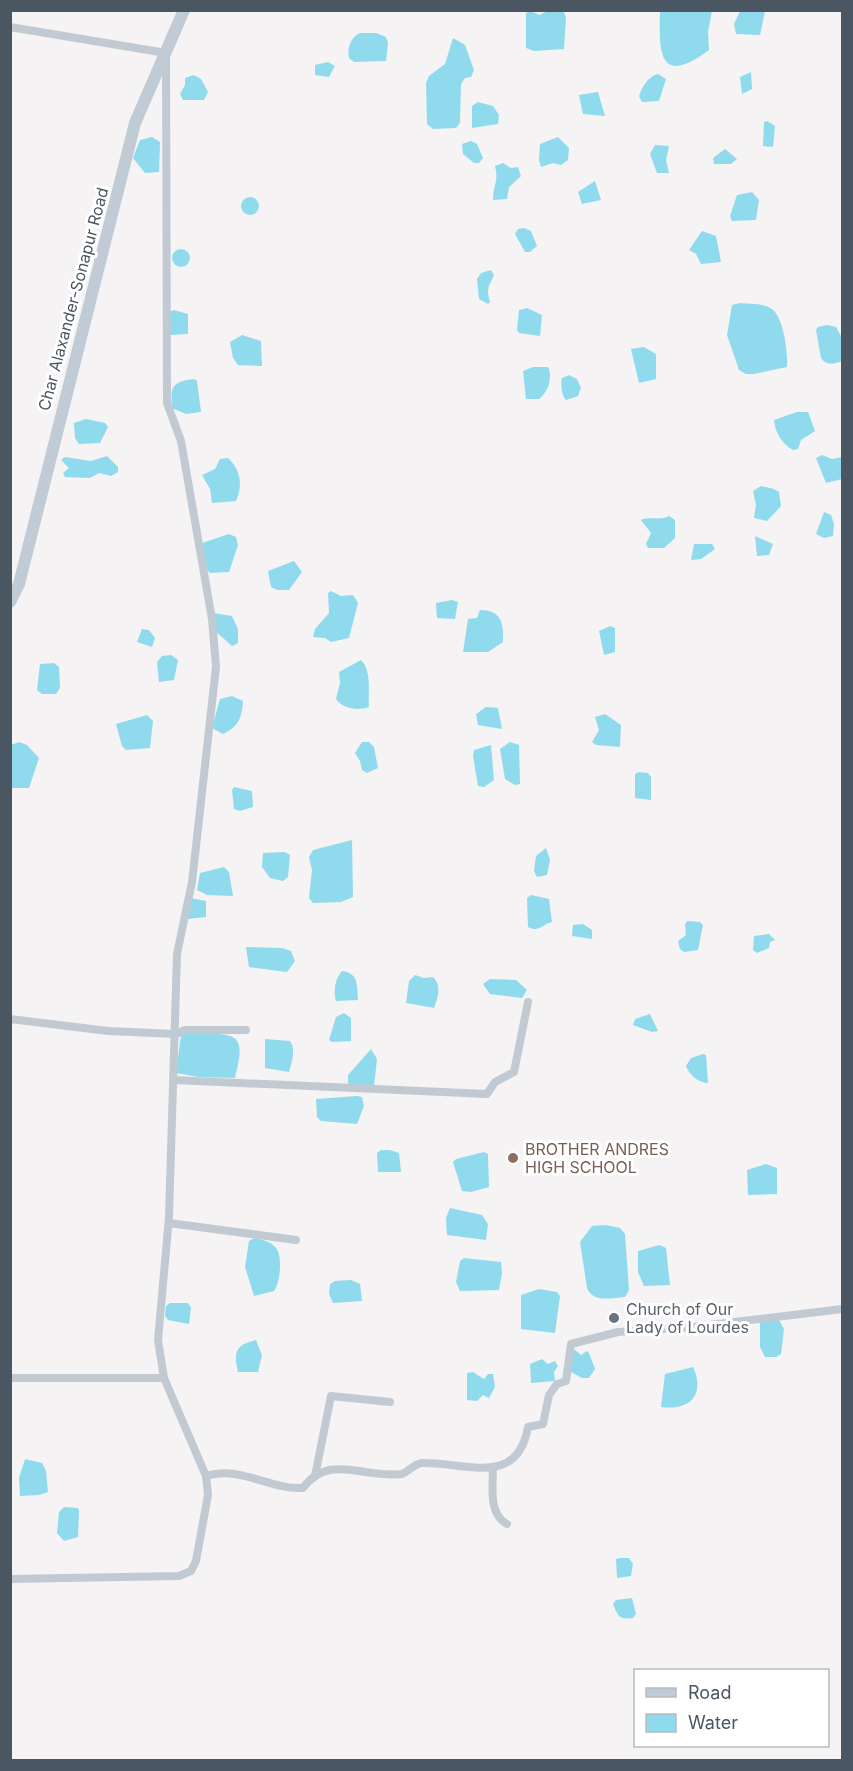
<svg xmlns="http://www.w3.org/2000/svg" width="853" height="1771" font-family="Inter,sans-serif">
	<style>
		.water { fill: #90daee }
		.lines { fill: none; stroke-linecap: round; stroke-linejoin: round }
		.minor { stroke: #c1cad2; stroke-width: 8 }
		.secondary { stroke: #c1cbd6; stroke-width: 12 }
		.education-dot { fill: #8d6e63; stroke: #fff; stroke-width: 2 }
		.worship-dot { fill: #6b7280; stroke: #fff; stroke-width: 2 }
		.labels { text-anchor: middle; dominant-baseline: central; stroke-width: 6; stroke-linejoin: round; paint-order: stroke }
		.street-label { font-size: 16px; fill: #4a5661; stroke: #fff }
		.education-label { font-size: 16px; fill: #785e54; stroke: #fff; text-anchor: start }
		.worship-label { font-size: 16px; fill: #5b616d; stroke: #fff; text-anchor: start }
	</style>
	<rect width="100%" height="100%" fill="#f5f3f3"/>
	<g class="water">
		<path d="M531 11 539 15 548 11H563L566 17 564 49 534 51 526 48V13Z"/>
		<path d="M660 11H712L708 32 709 50C658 88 659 51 660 11Z"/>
		<path d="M740 11H765L760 35 736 34 734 24Z"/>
		<path d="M360 33H376L386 37 388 43 386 61 354 62 349 58C347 48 350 38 360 33Z"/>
		<path d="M453 38 465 45 474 70 471 77 465 78 461 84 460 123 456 128 433 129 427 124 426 83 429 76 445 64Z"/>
		<path d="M328 62 335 66 329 77 315 75V65Z"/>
		<path d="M751 72 752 89 742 94 740 77Z"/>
		<path d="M658 74 666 79 659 101 642 102 639 96C642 86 649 76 658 74Z"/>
		<path d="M194 75 201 79 208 92 204 100H183L180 94 185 85V78Z"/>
		<path d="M598 92 605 116 583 114 579 95Z"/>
		<path d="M478 102 493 106 499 115 498 124 472 128V106Z"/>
		<path d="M767 121 775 126 773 147 763 146 764 122Z"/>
		<path d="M152 137 160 142 159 172 145 173 133 158 140 140Z"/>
		<path d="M558 137 569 148 568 160 561 165 553 163 541 167 539 160 540 144Z"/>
		<path d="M471 141 477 144 483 158 479 163H474L463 154 462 144Z"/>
		<path d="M655 145 669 146 666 160 669 173H657L650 154Z"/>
		<path d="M725 149 737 159 731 164H714L713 158Z"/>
		<path d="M503 163 511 168 518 167 521 176 509 187 507 199 493 200C493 184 499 183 495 166Z"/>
		<path d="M595 181 601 200 582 204 578 192Z"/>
		<path d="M752 192 759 200 756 220 732 221 730 216 737 195Z"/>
		<circle cx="250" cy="206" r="9"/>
		<path d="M524 228 531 231 537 246 530 252H525L515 234 518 229Z"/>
		<path d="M702 231 716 236 721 262 701 264 696 254 689 250Z"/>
		<circle cx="181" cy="258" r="9"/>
		<path d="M491 270 494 275C489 287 486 287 490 302L488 304 479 299 477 279 481 273Z"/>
		<path d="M740 303C750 304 764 303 772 309 784 318 788 354 787 367L754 374H746L739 370 727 335 732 305Z"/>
		<path d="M527 308 542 315 540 336 519 333 517 330 519 310Z"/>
		<path d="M174 310 188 314V334L170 335 166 313Z"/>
		<path d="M827 325 836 327 842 338V361C835 364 826 366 821 358L816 330 818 327Z"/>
		<path d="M242 335 261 341 262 366 238 365 233 358 230 342Z"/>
		<path d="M644 347 656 354V379L639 383 631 349Z"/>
		<path d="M533 367H548C553 378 548 392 539 399H526L523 371Z"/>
		<path d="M569 375 577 379 581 388 578 396 566 400C562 397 560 383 562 378Z"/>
		<path d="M194 379 197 381 201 412 186 414 172 408C171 388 170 382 194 379Z"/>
		<path d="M797 412H808L815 431 801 440 798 449 793 450C782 444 775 432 774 420Z"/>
		<path d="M86 419 105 423 108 427 100 443 79 444 75 438 74 423Z"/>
		<path d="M822 455 832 459 842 457V479L826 483 816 458Z"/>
		<path d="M107 456 118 467V472L111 476 99 473 90 478 65 477 63 473 69 468 61 460 65 457 91 461Z"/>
		<path d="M228 458C241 470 243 486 236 501L212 503 210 489 202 475 215 469 220 459Z"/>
		<path d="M761 486 774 489 779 492 781 506 767 521 754 518 756 505 753 491Z"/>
		<path d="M824 512 831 515 834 524 833 536 824 538 816 534Z"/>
		<path d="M669 516 675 520V538L664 548H648L646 544 651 533 641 520C651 516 660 521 669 516Z"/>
		<path d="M229 534 236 537 238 545 229 572 210 573 207 570 202 543Z"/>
		<path d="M755 536 773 544 769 555 757 556Z"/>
		<path d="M694 544H712L715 549 701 559 691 560Z"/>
		<path d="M294 561 302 572 289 590H277L271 587 268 571Z"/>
		<path d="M331 591 341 596 353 595 358 603 349 638 331 642 325 638 313 637 315 629 329 613 328 593Z"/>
		<path d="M452 600 458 602 455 619 437 618 436 603Z"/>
		<path d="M480 610C501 610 504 623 503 642L488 652H463L468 619 477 618Z"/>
		<path d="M213 613 232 616 238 629V643L232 646 214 630Z"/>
		<path d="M610 626 615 628V652L604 655 599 631Z"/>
		<path d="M142 629 149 630 155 638 152 647 137 642Z"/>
		<path d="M171 655 178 660 174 680 159 682 157 662 162 656Z"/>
		<path d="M361 660C372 671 368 692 369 707 358 711 343 709 336 699L340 683 339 672Z"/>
		<path d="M54 663 59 667 60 688 56 694H42L37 690 40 664Z"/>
		<path d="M232 696 243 701C242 718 238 727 223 734L212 728 220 699Z"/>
		<path d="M486 707 498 708 502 729 478 725 476 714Z"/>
		<path d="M605 714 621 725 620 747 596 745 592 742 599 730 595 717Z"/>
		<path d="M147 715 153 721 150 748 126 750 122 746 116 724Z"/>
		<path d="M19 742 27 745 39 758 29 788H11V745Z"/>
		<path d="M362 742H369L374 747 378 768 367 773 362 770 360 761 355 753Z"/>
		<path d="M510 742 519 745 520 784 515 785 505 779 500 749Z"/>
		<path d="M491 745 494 780 484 787 478 786 473 756 474 750Z"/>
		<path d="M639 772 648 773 651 777V800L635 798V774Z"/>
		<path d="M234 787 252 791 253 807 240 811 234 809 232 790Z"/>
		<path d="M352 840 353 897 341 902 313 903 309 898 312 870 309 857 313 850Z"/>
		<path d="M546 848 550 860 547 875 537 877 534 871 536 856Z"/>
		<path d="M285 852 290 855 288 877 283 881 270 878 262 867 263 853Z"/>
		<path d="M224 867 229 872 233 896 207 895 197 890 200 873Z"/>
		<path d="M531 895 549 899 552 922C542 924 539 933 528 927L527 898Z"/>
		<path d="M191 898 206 901V917L188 919Z"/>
		<path d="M687 921 700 922 703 925 698 950 684 952 680 949 678 941 686 935 685 925Z"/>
		<path d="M583 924 592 930V939L572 936 573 925Z"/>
		<path d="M769 934 775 940 770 942 769 948 757 953 753 950 754 936Z"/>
		<path d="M246 947 282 948 291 951 295 961 287 972 249 967Z"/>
		<path d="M342 971C359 973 357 986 358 1000L336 1001C333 992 335 978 342 971Z"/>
		<path d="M415 975 424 978 433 977C442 986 438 997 434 1008L406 1003 409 981Z"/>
		<path d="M490 979 516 980 527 990 522 998 490 994 483 984Z"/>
		<path d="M344 1013 351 1018V1041L332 1042 329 1040 336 1017Z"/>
		<path d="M650 1014 658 1031 652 1032 633 1025 635 1019Z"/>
		<path d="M191 1033C234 1035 248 1029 235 1078L199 1077 176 1073 181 1035Z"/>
		<path d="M265 1039 290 1041C296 1049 292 1062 289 1072L265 1068Z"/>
		<path d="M371 1049 377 1059 374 1086H351L348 1083V1075Z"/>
		<path d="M703 1054 706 1055 708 1083C699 1083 689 1075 686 1066L691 1058Z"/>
		<path d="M357 1096 362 1097 364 1106 357 1124 321 1121 317 1117 316 1099Z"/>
		<path d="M381 1150H390L399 1153 401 1172H378L377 1153Z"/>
		<path d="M484 1152 488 1154 489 1187 471 1192 462 1191 453 1162 456 1159Z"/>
		<path d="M766 1164 777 1168V1194L748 1195 747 1170Z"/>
		<path d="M450 1208 482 1215 488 1224 486 1240 447 1235 446 1218Z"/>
		<path d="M606 1225 620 1228 625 1234 629 1290 625 1297C611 1298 593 1303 587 1288L580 1242 592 1226Z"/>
		<path d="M254 1238C261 1239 272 1242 276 1248 283 1257 280 1283 274 1291L254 1296 245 1267 249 1241Z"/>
		<path d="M659 1245 666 1248 670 1285 644 1286 638 1272V1251Z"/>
		<path d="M464 1258 501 1262 502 1273 499 1290 460 1291 456 1282 460 1261Z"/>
		<path d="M351 1280 360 1284 362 1301 333 1303 329 1294 330 1284 335 1281Z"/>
		<path d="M539 1289 557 1292 560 1296 555 1333 521 1329V1295Z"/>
		<path d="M170 1303H188L191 1308 189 1324 168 1320 165 1316 166 1306Z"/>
		<path d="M779 1320 784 1329 781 1354 776 1357H765L760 1347V1322Z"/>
		<path d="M256 1340 262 1355 258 1372H238C233 1351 236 1345 256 1340Z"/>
		<path d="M575 1350 581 1355 587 1351 589 1353 595 1369 589 1378H582L571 1372 569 1351Z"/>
		<path d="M542 1359 548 1364 555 1361 558 1366 554 1372 555 1381 531 1383 530 1364Z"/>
		<path d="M693 1367C706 1395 689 1411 661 1407L665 1374Z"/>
		<path d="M473 1372 484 1379 488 1374H493L495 1387 489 1398 483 1395 477 1401 467 1400V1373Z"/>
		<path d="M25 1459 42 1463 46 1471 48 1492 39 1495 20 1496 19 1478Z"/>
		<path d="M64 1507 78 1508 79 1511 78 1537 64 1541 57 1533 59 1512Z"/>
		<path d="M620 1558H629L633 1564 631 1576 617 1578 616 1559Z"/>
		<path d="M632 1598 636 1614 633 1618C619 1620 618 1616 613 1604L616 1600Z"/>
	</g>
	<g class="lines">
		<g class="minor">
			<path d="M10 27 166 53 167 403 181 441 212 619 216 667 192 882 177 954 169 1217 158 1340 164 1378 206 1476 208 1495 196 1561 191 1571 179 1576 10 1579"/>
			<path d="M10 1019 108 1031 176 1034 185 1030H246"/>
			<path d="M174 1080 487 1094 495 1082 514 1072 528 1002"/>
			<path d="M169 1223 296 1240"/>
			<path d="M10 1378H164"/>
			<path d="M493 1467C493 1486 488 1514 507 1524"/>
			<path d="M206 1476C240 1465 270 1490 303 1488 325 1458 352 1472 383 1474 389 1474 397 1475 402 1474 409 1471 414 1464 422 1463 467 1462 517 1488 528 1427L543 1424 549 1395 557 1384 566 1381 571 1344 618 1332 693 1327 842 1309"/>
			<path d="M315 1476 331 1396 390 1402"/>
		</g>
		<path class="secondary" d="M10 602 19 584 135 123 184 10"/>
	</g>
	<circle class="education-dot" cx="513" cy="1158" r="6"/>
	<circle class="worship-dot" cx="614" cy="1318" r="6"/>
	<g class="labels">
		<g class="street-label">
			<text transform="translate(73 299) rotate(-75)">Char Alaxander-Sonapur Road</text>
		</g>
		<g class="education-label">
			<text x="525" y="1149">BROTHER ANDRES<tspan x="525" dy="18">HIGH SCHOOL</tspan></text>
		</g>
		<g class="worship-label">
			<text x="626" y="1309">Church of Our<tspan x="626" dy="18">Lady of Lourdes</tspan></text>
		</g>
	</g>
	<rect width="853" height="1771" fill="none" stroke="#4a5661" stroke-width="24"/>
	<rect x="634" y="1669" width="195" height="78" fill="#ffffff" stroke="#b7bbc0" stroke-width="1.5"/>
	<rect x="646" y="1688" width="30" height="9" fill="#c1cbd6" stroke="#b7bbc0" stroke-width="1.5"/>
	<text x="688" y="1699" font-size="18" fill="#4a5661">Road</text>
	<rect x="646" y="1714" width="30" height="18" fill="#90daee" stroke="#b7bbc0" stroke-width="1.5"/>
	<text x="688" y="1729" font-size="18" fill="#4a5661">Water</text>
</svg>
